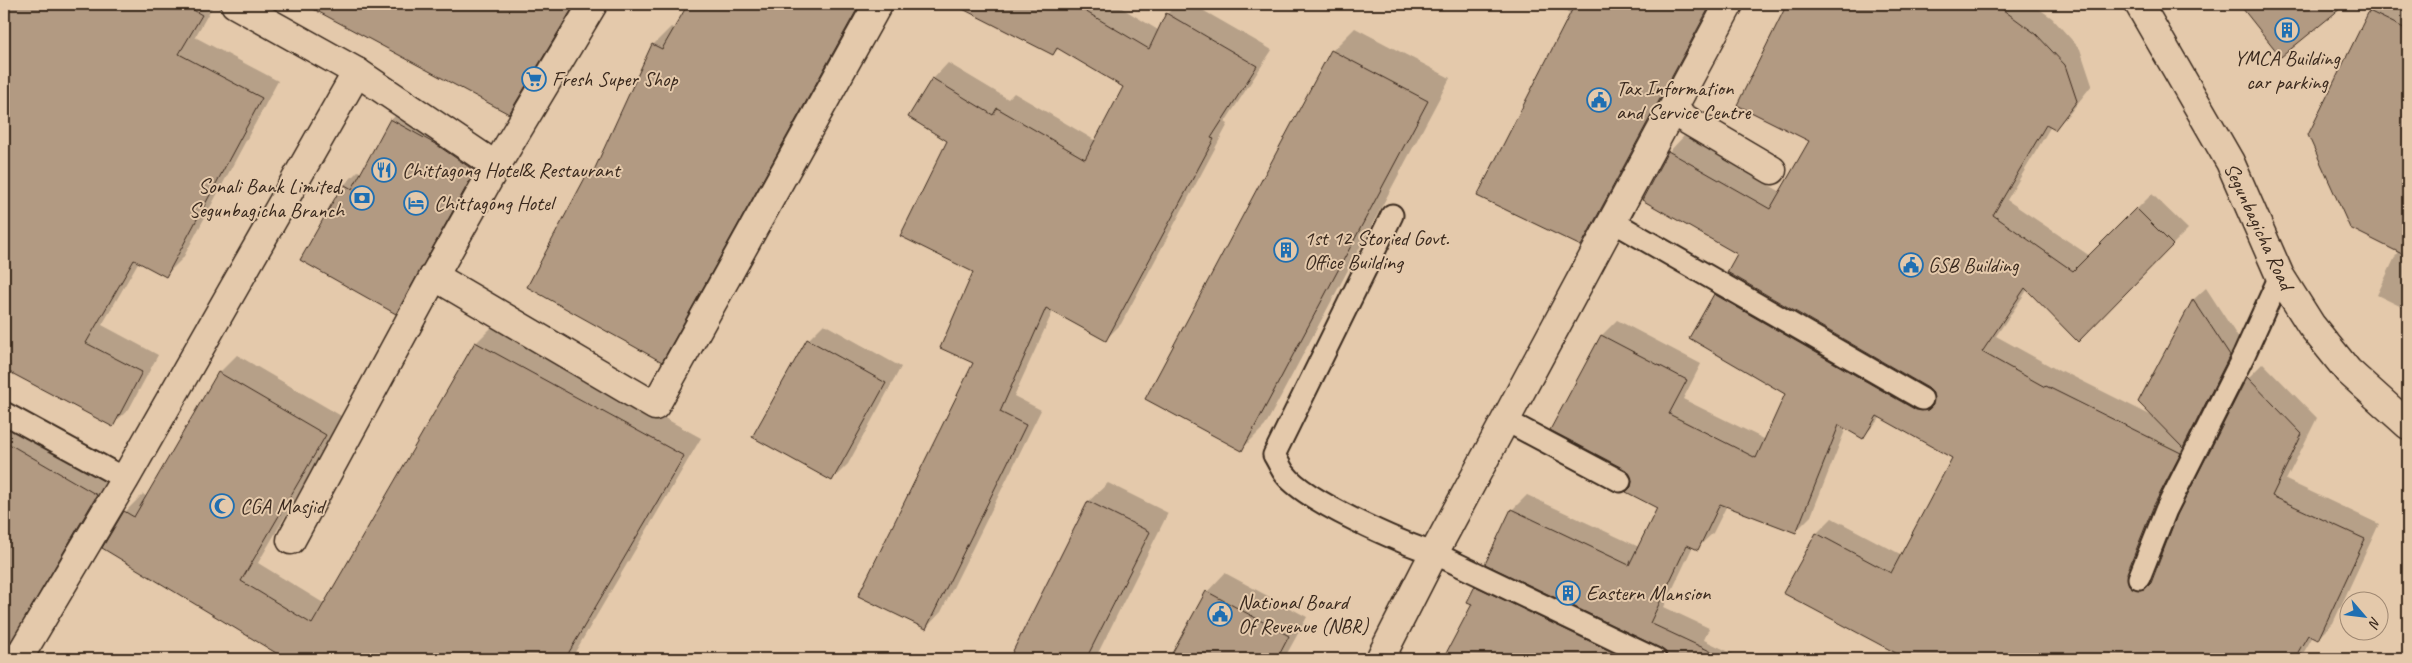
<svg xmlns="http://www.w3.org/2000/svg" width="2412" height="663" font-family="Caveat,sans-serif">
	<style>
		.shadow { fill: #0003 }
		.building { fill: #b29a82; stroke: #3b2a1e }
		.lines { fill: none; stroke-linecap: round; stroke-linejoin: round }
		.lane-casing { stroke: #3b2a1e; stroke-width: 25 }
		.street-casing { stroke: #3b2a1e; stroke-width: 31 }
		.secondary-casing { stroke: #3b2a1e; stroke-width: 31 }
		.lane { stroke: #e4c9ab; stroke-width: 21 }
		.street { stroke: #e4c9ab; stroke-width: 28 }
		.secondary { stroke: #e4c9ab; stroke-width: 28 }
		.labels { text-anchor: middle; dominant-baseline: central; stroke-width: 4; stroke-linejoin: round; paint-order: stroke }
		.poi-label { font-size: 21px; fill: #3b2a1e; stroke: #e4c9ab; text-anchor: start }
		.street-label { font-size: 21px; fill: #3b2a1e; stroke: #e4c9ab }
	</style>
	<rect width="100%" height="100%" fill="#e4c9ab"/>
	<filter id="ink" filterUnits="userSpaceOnUse"><feTurbulence type="fractalNoise" baseFrequency=".02" numOctaves="2"/><feDisplacementMap in="SourceGraphic" scale="10" xChannelSelector="R" yChannelSelector="G"/><feConvolveMatrix kernelMatrix="1 2 1 2 8 2 1 2 1" color-interpolation-filters="sRGB"/></filter>
	<g filter="url(#ink)">
		<g class="shadow">
			<path d="M4 4H214L195 37 278 81 183 258 166 275 139 261 102 325 158 355 129 409 112 425 4 368Z"/>
			<path d="M306 4H581L525 96 509 113Z"/>
			<path d="M689 4H867L679 342 661 360 587 177 596 168 653 45 671 27 675 29Z"/>
			<path d="M977 4H1115L1158 30 1167 14 1177 4H1192L1272 50 1225 122 1228 124 1121 324 1106 339 1053 311 1014 396 1041 410 941 612 926 628 975 362V272L949 140 933 79 948 63 1008 99 1014 93 1096 141 1125 87 1059 48 1053 54 973 13Z"/>
			<path d="M1553 4H1720L1601 224 1581 244 1571 14Z"/>
			<path d="M1788 4H2032L2052 18 2080 49 2092 85 2070 113 2055 128 2051 126 2007 200 2090 256 2152 194 2188 229 2078 340 2028 289 1996 336 2061 372 2062 371 2154 417 2140 402 2194 299 2206 288 2241 342 2151 575 2155 574 2248 378 2263 363 2317 418 2286 480 2379 524 2333 623 2318 638 2313 636 2300 659H1890L1894 651 1785 593 1817 533 1832 518 1902 555 1954 457 1881 417 1863 437 1846 428 1811 516 1796 531 1727 505 1713 533 1697 548 1693 546 1664 607 1709 628 1704 640 1744 659H1444L1473 603 1476 587 1491 572 1668 657 1661 647 1512 510 1527 495 1639 547 1659 508 1632 487 1634 481 1602 335 1617 320 1701 364 1683 399 1766 440 1787 393 1715 295 1730 279 1935 397 1929 387 1739 253 1669 152 1684 136 1781 192 1811 140 1739 104Z"/>
			<path d="M2240 4H2344L2281 55Z"/>
			<path d="M2378 4H2408V310L2377 295 2398 251 2370 12Z"/>
			<path d="M1355 28 1450 78 1265 426 1242 449 1332 51Z"/>
			<path d="M406 106 489 156 410 298 396 312 344 185 358 171 362 173 391 120Z"/>
			<path d="M824 324 901 367 848 464 832 480 808 340Z"/>
			<path d="M494 325 701 438 571 659H288L104 548 125 512 143 494 147 497 219 373 237 355 343 417 258 563 325 604 476 343Z"/>
			<path d="M4 414 113 478 19 644 4 659Z"/>
			<path d="M1108 483 1168 513 1095 659H1011L1089 501Z"/>
			<path d="M1225 573 1307 617 1284 659H1170L1207 592Z"/>
		</g>
		<g class="building">
			<path d="M4 4H183L202 15 179 54 262 98 166 277 134 260 86 343 142 372 113 427 4 369Z"/>
			<path d="M304 4H575L509 114Z"/>
			<path d="M688 4H860L662 362 527 287 586 176 590 179 652 44 662 49Z"/>
			<path d="M953 4H1073L1149 49 1166 13 1257 66 1211 138 1214 139 1106 341 1046 308 1000 412 1026 425 926 629 858 596 973 363 940 348 973 272 900 236 947 141 908 117 932 78 993 115 997 108 1085 159 1123 87 1057 48 1053 55Z"/>
			<path d="M1575 4H1711L1581 246 1477 196Z"/>
			<path d="M1787 4H1995L2036 34 2065 65 2077 101 2055 130 2046 125 1993 215 2073 271 2136 208 2173 245 2078 342 2025 288 1982 352 2045 387 2046 386 2181 453 2154 505 2127 573 2129 585 2140 590 2146 588 2151 583 2177 515 2247 377 2302 434 2272 496 2365 539 2318 640 2308 635 2294 659H1907L1783 593 1816 533 1891 573 1952 458 1877 416 1863 439 1839 425 1796 533 1720 504 1698 550 1687 545 1650 623 1727 659H1667L1666 652 1660 648 1485 564 1511 509 1629 565 1657 508 1626 492 1631 487 1632 481 1626 470 1550 430 1601 335 1687 380 1669 414 1756 458 1785 394 1689 338 1714 294 1916 410H1928L1933 405V393L1928 388 1727 272 1737 254 1642 200 1668 151 1770 209 1809 141 1737 105Z"/>
			<path d="M2239 4H2346L2281 57Z"/>
			<path d="M2369 11 2408 30V257L2350 228 2308 135Z"/>
			<path d="M1331 50 1428 101 1242 451 1145 399Z"/>
			<path d="M390 119 437 145 475 171 396 314 300 260 343 184 352 189Z"/>
			<path d="M2193 299 2230 355 2183 448 2138 402Z"/>
			<path d="M807 339 886 383 832 481 752 437Z"/>
			<path d="M475 342 684 456 565 659H286L102 548 124 511 134 517 218 372 326 435 241 581 312 624Z"/>
			<path d="M4 441 97 495 4 654Z"/>
			<path d="M1088 501 1150 532 1086 659H1009Z"/>
			<path d="M1475 586 1627 659H1443L1472 604 1467 602Z"/>
			<path d="M1206 591 1289 636 1277 659H1169Z"/>
		</g>
		<g class="lines">
			<g class="lane-casing">
				<g id="lane">
					<path d="M1392 215 1274 455C1278 461 1281 469 1285 474 1305 501 1401 543 1434 553L1655 659"/>
					<path d="M1612 221 1922 399"/>
					<path d="M4 413 125 479"/>
					<path d="M1505 420 1620 481"/>
					<path d="M2139 578 2166 510 2244 355 2280 276"/>
				</g>
			</g>
			<g class="street-casing">
				<g id="street">
					<path d="M235 4 357 72 496 166"/>
					<path d="M2139 4 2230 162 2280 276 2311 325 2348 371 2408 425"/>
					<path d="M1672 111 1772 170"/>
					<path d="M434 276 655 406 878 4"/>
					<path d="M291 540 434 276 496 166 593 4"/>
					<path d="M18 659 125 479 357 72"/>
				</g>
			</g>
			<g class="secondary-casing">
				<path id="secondary" d="M1380 659 1434 553 1729 4"/>
			</g>
			<use href="#lane" class="lane"/>
			<use href="#street" class="street"/>
			<use href="#secondary" class="secondary"/>
		</g>
	</g>
	<defs>
		<g id="building-ring" transform="scale(1.25)"><circle r="9.5" fill="#e4c9ab" stroke="#1f6fb2" stroke-width="1.5"/><path d="M-4-6H4V6H1V3H-1V6H-4ZM-2.5-4.3h1.7v1.8h-1.7ZM.8-4.3h1.7v1.8H.8ZM-2.5-1h1.7V.8h-1.7ZM.8-1h1.7V.8H.8Z" fill="#1f6fb2"/></g>
		<g id="supermarket-ring" transform="scale(1.25)"><circle r="9.5" fill="#e4c9ab" stroke="#1f6fb2" stroke-width="1.5"/><path d="M-6-5.5h2.5l.6 2H6L4.5 2H-2.5L-4.4-4H-6ZM-1.5 3.2a1.3 1.3 0 1 0 .1 0ZM3 3.2a1.3 1.3 0 1 0 .1 0Z" fill="#1f6fb2"/></g>
		<g id="civic-ring" transform="scale(1.25)"><circle r="9.5" fill="#e4c9ab" stroke="#1f6fb2" stroke-width="1.5"/><path d="M-.6-6.5H3V-4.5H.6V-3L4-1V1h2V6H-6V1h2V-1L-.6-3ZM-1.2 2.5V6h2.4V2.5Z" fill="#1f6fb2"/></g>
		<g id="restaurant-ring" transform="scale(1.25)"><circle r="9.5" fill="#e4c9ab" stroke="#1f6fb2" stroke-width="1.5"/><path d="M-5-6h1v4h1v-4h1v4h1v-4h1v5L-1.5 .5V6h-2V.5L-5-1ZM5-6V6H3V1.5H1.5Q1.5-4 5-6Z" fill="#1f6fb2"/></g>
		<g id="bank-ring" transform="scale(1.25)"><circle r="9.5" fill="#e4c9ab" stroke="#1f6fb2" stroke-width="1.5"/><path d="M-6-4H6V4H-6ZM0-2.3a2.3 2.3 0 1 0 0 4.6a2.3 2.3 0 1 0 0-4.6Z" fill="#1f6fb2"/></g>
		<g id="hotel-ring" transform="scale(1.25)"><circle r="9.5" fill="#e4c9ab" stroke="#1f6fb2" stroke-width="1.5"/><path d="M-6-4.5h1.5V1H6V5H4.5V3h-9V5H-6ZM-4 0a1.8 1.8 0 1 1 3.6 0ZM.5 0V-2.5h3Q6-2.5 6 0Z" fill="#1f6fb2"/></g>
		<g id="mosque-ring" transform="scale(1.25)"><circle r="9.5" fill="#e4c9ab" stroke="#1f6fb2" stroke-width="1.5"/><path d="M3.5-4.9A6 6 0 1 0 3.5 4.9A5 5 0 1 1 3.5-4.9Z" fill="#1f6fb2"/></g>
	</defs>
	<g fill-rule="evenodd">
		<use href="#building-ring" x="2287" y="30"/>
		<use href="#supermarket-ring" x="534" y="79"/>
		<use href="#civic-ring" x="1599" y="100"/>
		<use href="#restaurant-ring" x="384" y="170"/>
		<use href="#bank-ring" x="362" y="198"/>
		<use href="#hotel-ring" x="416" y="203"/>
		<use href="#building-ring" x="1286" y="250"/>
		<use href="#civic-ring" x="1911" y="265"/>
		<use href="#mosque-ring" x="222" y="506"/>
		<use href="#building-ring" x="1568" y="593"/>
		<use href="#civic-ring" x="1220" y="614"/>
	</g>
	<g class="labels">
		<g class="poi-label">
			<text x="2287" y="58" text-anchor="middle">YMCA Building<tspan x="2287" dy="24">car parking</tspan></text>
			<text x="552" y="79">Fresh Super Shop</text>
			<text x="1616" y="88">Tax Information<tspan x="1616" dy="24">and Service Centre</tspan></text>
			<text x="402" y="170">Chittagong Hotel&amp; Restaurant</text>
			<text x="344" y="186" text-anchor="end">Sonali Bank Limited,<tspan x="344" dy="24">Segunbagicha Branch</tspan></text>
			<text x="434" y="203">Chittagong Hotel</text>
			<text x="1304" y="238">1st 12 Storied Govt.<tspan x="1304" dy="24">Office Building</tspan></text>
			<text x="1928" y="265">GSB Building</text>
			<text x="240" y="506">CGA Masjid</text>
			<text x="1586" y="593">Eastern Mansion</text>
			<text x="1238" y="602">National Board<tspan x="1238" dy="24">Of Revenue (NBR)</tspan></text>
		</g>
		<g class="street-label">
			<text transform="translate(2259 226) rotate(65)">Segunbagicha Road</text>
		</g>
	</g>
	<rect width="2412" height="663" fill="none" stroke="#e4c9ab" stroke-width="20"/>
	<rect x="10" y="10" width="2392" height="643" fill="none" stroke="#3b2a1e" stroke-width="2" filter="url(#ink)"/>
	<g transform="translate(2364 616) rotate(118)"><circle r="24" fill="#e4c9ab" stroke="#a08973"/>
	<path d="M0-4L9 19L0 12L-9 19Z" fill="#1f6fb2"/>
	<text y="-8" font-size="14" font-weight="bold" text-anchor="middle" fill="#3b2a1e">N</text>
	</g>
</svg>
